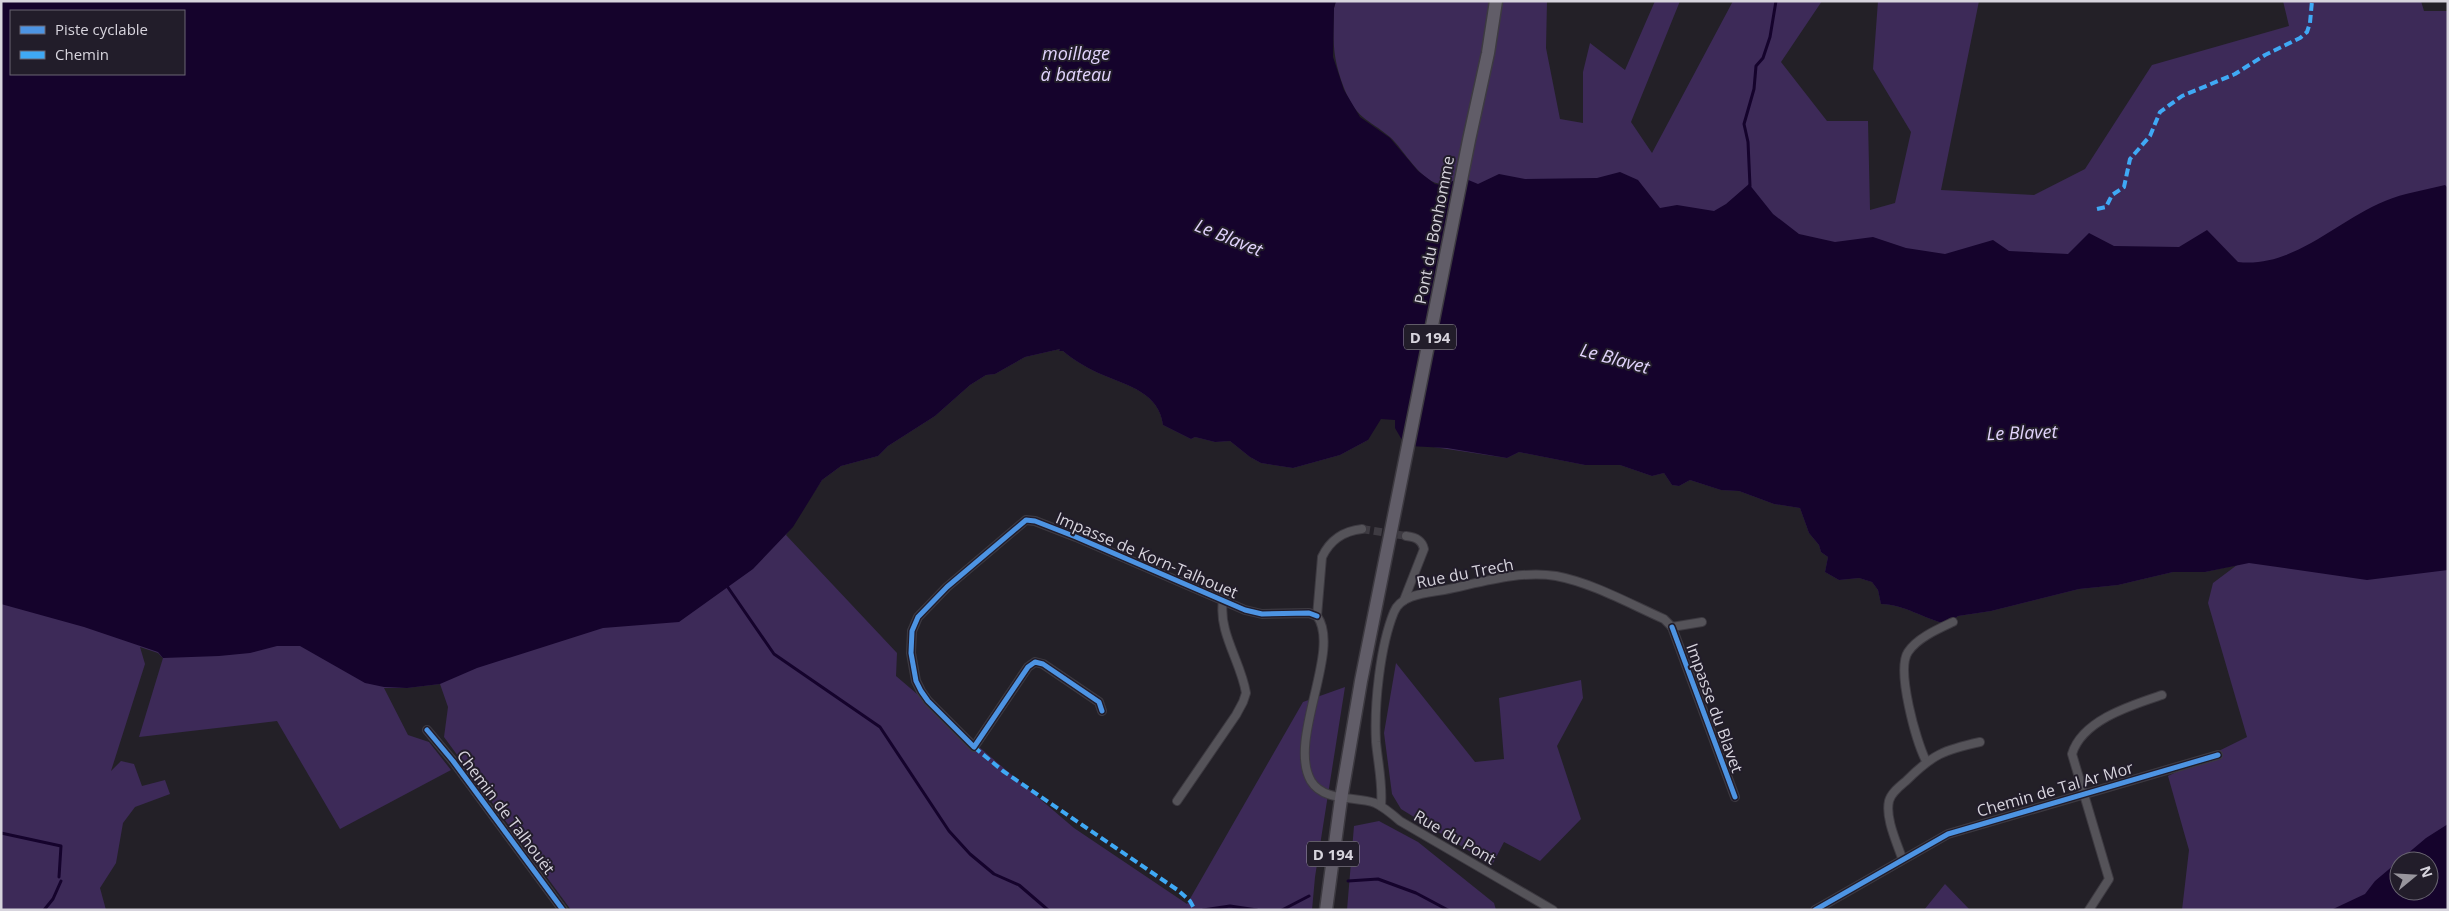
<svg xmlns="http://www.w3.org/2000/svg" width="2449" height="911" font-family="'Open Sans',sans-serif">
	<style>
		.green { fill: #3d2a58; fill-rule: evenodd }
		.water { fill: #15032c; fill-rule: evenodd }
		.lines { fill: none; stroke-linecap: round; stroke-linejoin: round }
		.stream { stroke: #15032c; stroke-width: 3 }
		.street-tunnel { stroke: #3e3b42; stroke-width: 8; stroke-dasharray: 8 4; stroke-linecap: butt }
		.street-casing { stroke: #3d3a41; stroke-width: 10 }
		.primary-casing { stroke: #3d3a41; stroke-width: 15 }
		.street { stroke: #555359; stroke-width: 8 }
		.primary { stroke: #615d68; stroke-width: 12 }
		.quiet { stroke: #3fa9f5; stroke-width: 4; stroke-dasharray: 8 4; stroke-linecap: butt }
		.cycleway-casing { stroke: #221d2a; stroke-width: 8 }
		.cycleway { stroke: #4d94e3; stroke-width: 5 }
		.labels { text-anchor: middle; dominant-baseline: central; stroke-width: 4; stroke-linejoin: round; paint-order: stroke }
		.shield { fill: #221d2a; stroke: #a19da7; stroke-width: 1 }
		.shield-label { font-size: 15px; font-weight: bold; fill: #d7d4dd }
		.street-label { font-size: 16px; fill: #d7d4dd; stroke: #221d2a }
		.water-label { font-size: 18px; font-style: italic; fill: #e2d4fd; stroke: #221d2a }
	</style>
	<rect width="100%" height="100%" fill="#232027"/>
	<g class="green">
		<path d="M1 1H390L1368 440 1340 455 1293 468 1261 463 1250 457 1230 441 1215 442 1195 437 1191 439 1163 425C1159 393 1129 386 1103 375 1089 369 1075 361 1063 351H1059L1060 349 1025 357 995 374 986 375 970 385 935 416 888 446 878 456 841 466 822 480 786 535 897 653 896 676 1074 828 1187 904 1303 702 1345 687 1315 877 1312 910H571L444 737 448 707 440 684 407 688H384L408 735 429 742 451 770 340 829 277 721 139 737 163 658 158 653 140 647 145 664 111 771 121 761 134 764 142 786 165 780 170 794 135 807 123 823 116 863 100 888 106 910H1ZM11 11H184V74H11Z"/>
		<path d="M1336 1H1547L1546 48 1560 119 1583 123V72L1590 43 1625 70 1655 1H1680L1631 122 1652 153 1733 1H1822L1781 62 1827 121H1868L1870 210 1895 203 1911 132 1873 69 1878 1H1979L1941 190 2034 195 2085 169 2152 65 2289 26 2283 1H2421L2424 11H2448V261L2118 321 1453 181C1427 196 1406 151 1390 137 1367 118 1356 119 1344 88 1332 57 1333 40 1334 8Z"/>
		<path d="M1427 446 2448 452V910H2182L2189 850 2168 776 2247 737 2208 603 2213 583 2237 565 2205 572H2173L2118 585 2079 589 1991 611 1958 616 1947 624C1924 619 1904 604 1881 604L1878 590 1872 582 1859 578 1839 580 1825 572 1828 557 1821 552 1819 545 1809 533 1800 508 1774 504 1739 491 1721 490 1690 480 1679 486 1672 485 1664 473 1652 476 1620 465H1585L1519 452 1507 458ZM2399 861H2429V891H2399Z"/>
		<path d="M1396 663 1475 762 1504 759 1499 698 1581 680 1583 698 1557 746 1581 819 1540 861 1504 842 1492 865 1401 809 1392 794 1384 733Z"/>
		<path d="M1379 821 1418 842 1494 903 1496 910H1347L1354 826Z"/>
		<path d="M1945 884 1970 910H1924Z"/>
	</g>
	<g class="water">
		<path d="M1 1H1336L1334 8 1333 57 1344 90 1360 117 1390 138 1418 171 1435 184 1446 186 1453 181 1466 179 1478 184 1499 174 1525 179 1597 178 1620 172 1638 180 1660 208 1677 205 1714 211 1726 204 1749 184 1773 214 1799 234 1835 242 1873 237 1906 248 1945 254 1993 240 2009 251 2068 254 2089 233 2114 246 2179 247 2207 230 2238 262C2294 268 2336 221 2385 201 2404 193 2425 190 2445 185L2448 188V570L2367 580 2249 563 2205 572H2173L2118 585 2079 589 1991 611 1958 616 1947 624C1924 619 1904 604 1881 604L1878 590 1872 582 1859 578 1839 580 1825 572 1828 557 1821 552 1819 545 1809 533 1800 508 1774 504 1739 491 1721 490 1690 480 1679 486 1672 485 1664 473 1652 476 1620 465H1585L1519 452 1507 458 1447 448 1409 446 1402 440 1395 428V420L1381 419 1368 440 1340 455 1293 468 1261 463 1250 457 1230 441 1215 442 1195 437 1191 439 1163 425C1159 393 1129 386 1103 375 1089 369 1075 361 1063 351H1059L1060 349 1025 357 995 374 986 375 970 385 935 416 888 446 878 456 841 466 822 480 793 527 753 569 679 622 603 628 477 668 440 684 407 688 384 687 365 683 300 646H277L250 653 219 656 163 658 158 652 84 627 1 604ZM11 11H184V74H11Z"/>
		<path d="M2448 824V910H2331L2365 894 2375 881 2426 838ZM2399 861H2429V891H2399Z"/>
	</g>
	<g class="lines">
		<g class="stream">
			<path d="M1750 186 1748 142 1744 124 1754 89 1756 66 1763 58 1770 37 1776 1"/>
			<path d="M727 586 774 654 880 727 949 831 970 854 994 874 1019 885 1048 910"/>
			<path d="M1 833 61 846 59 877"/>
			<path d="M1348 881 1378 879 1416 893 1448 910"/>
			<path d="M44 910 53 899 61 881"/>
			<path d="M1203 910 1230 906 1257 910"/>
			<path d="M1282 910 1309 896"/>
		</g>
		<path class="street-tunnel" d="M1362 529 1406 536"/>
		<g class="street-casing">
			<g id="street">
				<path d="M1362 529C1343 531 1330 540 1322 557L1317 616C1342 650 1287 740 1311 781 1324 802 1355 796 1375 803 1384 807 1392 814 1400 821L1553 910"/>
				<path d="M1404 600 1424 549C1422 540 1416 537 1406 536"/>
				<path d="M1672 627 1735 797"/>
				<path d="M1672 627 1702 622"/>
				<path d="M1102 711 1099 702 1043 664 1035 662 1028 667 974 747 928 701 921 691 916 681 911 653 912 631 918 617 947 587 1026 520 1035 521 1076 537 1245 610 1262 614 1309 613 1317 616"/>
				<path d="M427 730 453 761 563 910"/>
				<path d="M1926 761C1916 741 1896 670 1908 652 1917 638 1938 629 1953 622"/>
				<path d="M1177 801 1236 715 1243 702 1246 693C1241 662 1218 632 1223 601"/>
				<path d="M1381 806C1383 784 1378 764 1376 742 1374 705 1380 646 1394 612 1401 594 1428 593 1444 590 1479 583 1519 570 1556 576 1593 583 1630 604 1664 619L1672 627"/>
				<path d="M1902 858C1897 843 1885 818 1889 801 1891 793 1900 786 1906 781 1933 754 1944 750 1980 742"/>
				<path d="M1815 910 1948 834 2218 755"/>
				<path d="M2089 910 2109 879 2072 754C2082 720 2132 705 2162 695"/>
			</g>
		</g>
		<g class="primary-casing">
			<path id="primary" d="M1326 910 1341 799 1361 681 1469 140 1488 53 1496 1"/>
		</g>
		<use href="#street" class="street"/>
		<use href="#primary" class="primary"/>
		<g class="quiet">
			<path d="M2097 209 2106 207 2112 195 2124 187 2130 159 2150 136 2160 112 2182 96 2235 74 2265 55 2300 38 2307 32 2310 23 2312 1"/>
			<path d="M974 747 1003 771 1179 891 1190 901 1195 910"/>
		</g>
		<g class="cycleway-casing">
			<g id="cycleway">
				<path d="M1672 627 1735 797"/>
				<path d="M1102 711 1099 702 1043 664 1035 662 1028 667 974 747 928 701 921 691 916 681 911 653 912 631 918 617 947 587 1026 520 1035 521 1076 537 1245 610 1262 614 1309 613 1317 616"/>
				<path d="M427 730 453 761 563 910"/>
				<path d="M1815 910 1948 834 2218 755"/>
			</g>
		</g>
		<use href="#cycleway" class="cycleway"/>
	</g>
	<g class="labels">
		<g class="shield">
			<rect x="1404" y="324.5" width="52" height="25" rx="4"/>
			<rect x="1307" y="841.5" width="52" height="25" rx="4"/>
		</g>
		<g class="shield-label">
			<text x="1430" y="337">D 194</text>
			<text x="1333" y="854">D 194</text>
		</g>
		<g class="street-label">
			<text transform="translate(1434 230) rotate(-79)">Pont du Bonhomme</text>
			<text transform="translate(1147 555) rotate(23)">Impasse de Korn-Talhouet</text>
			<text transform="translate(1465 573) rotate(-11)">Rue du Trech</text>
			<text transform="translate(1715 708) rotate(70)">Impasse du Blavet</text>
			<text transform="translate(2055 789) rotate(-16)">Chemin de Tal Ar Mor</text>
			<text transform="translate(506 812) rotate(53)">Chemin de Talhouët</text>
			<text transform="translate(1455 837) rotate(30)">Rue du Pont</text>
		</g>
		<g class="water-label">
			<text x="1076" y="53">moillage<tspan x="1076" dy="21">à bateau</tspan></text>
			<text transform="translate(1229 237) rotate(22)">Le Blavet</text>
			<text transform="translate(1615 358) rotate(15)">Le Blavet</text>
			<text transform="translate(2022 432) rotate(-2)">Le Blavet</text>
		</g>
	</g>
	<rect width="2449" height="911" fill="none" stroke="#d7d4dd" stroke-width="5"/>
	<rect x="10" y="10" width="175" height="65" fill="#221d2a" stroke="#6a6672"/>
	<rect x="20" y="26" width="25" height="8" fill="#4d94e3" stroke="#6a6672"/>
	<text x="55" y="35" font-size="15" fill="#d7d4dd">Piste cyclable</text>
	<rect x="20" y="51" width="25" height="8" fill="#3fa9f5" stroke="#6a6672"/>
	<text x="55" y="60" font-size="15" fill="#d7d4dd">Chemin</text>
	<g transform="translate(2414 876) rotate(72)"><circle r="24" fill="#221d2a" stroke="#6a6672"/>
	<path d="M0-4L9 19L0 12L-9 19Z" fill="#98959d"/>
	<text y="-8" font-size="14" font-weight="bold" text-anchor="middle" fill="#d7d4dd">N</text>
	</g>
</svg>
